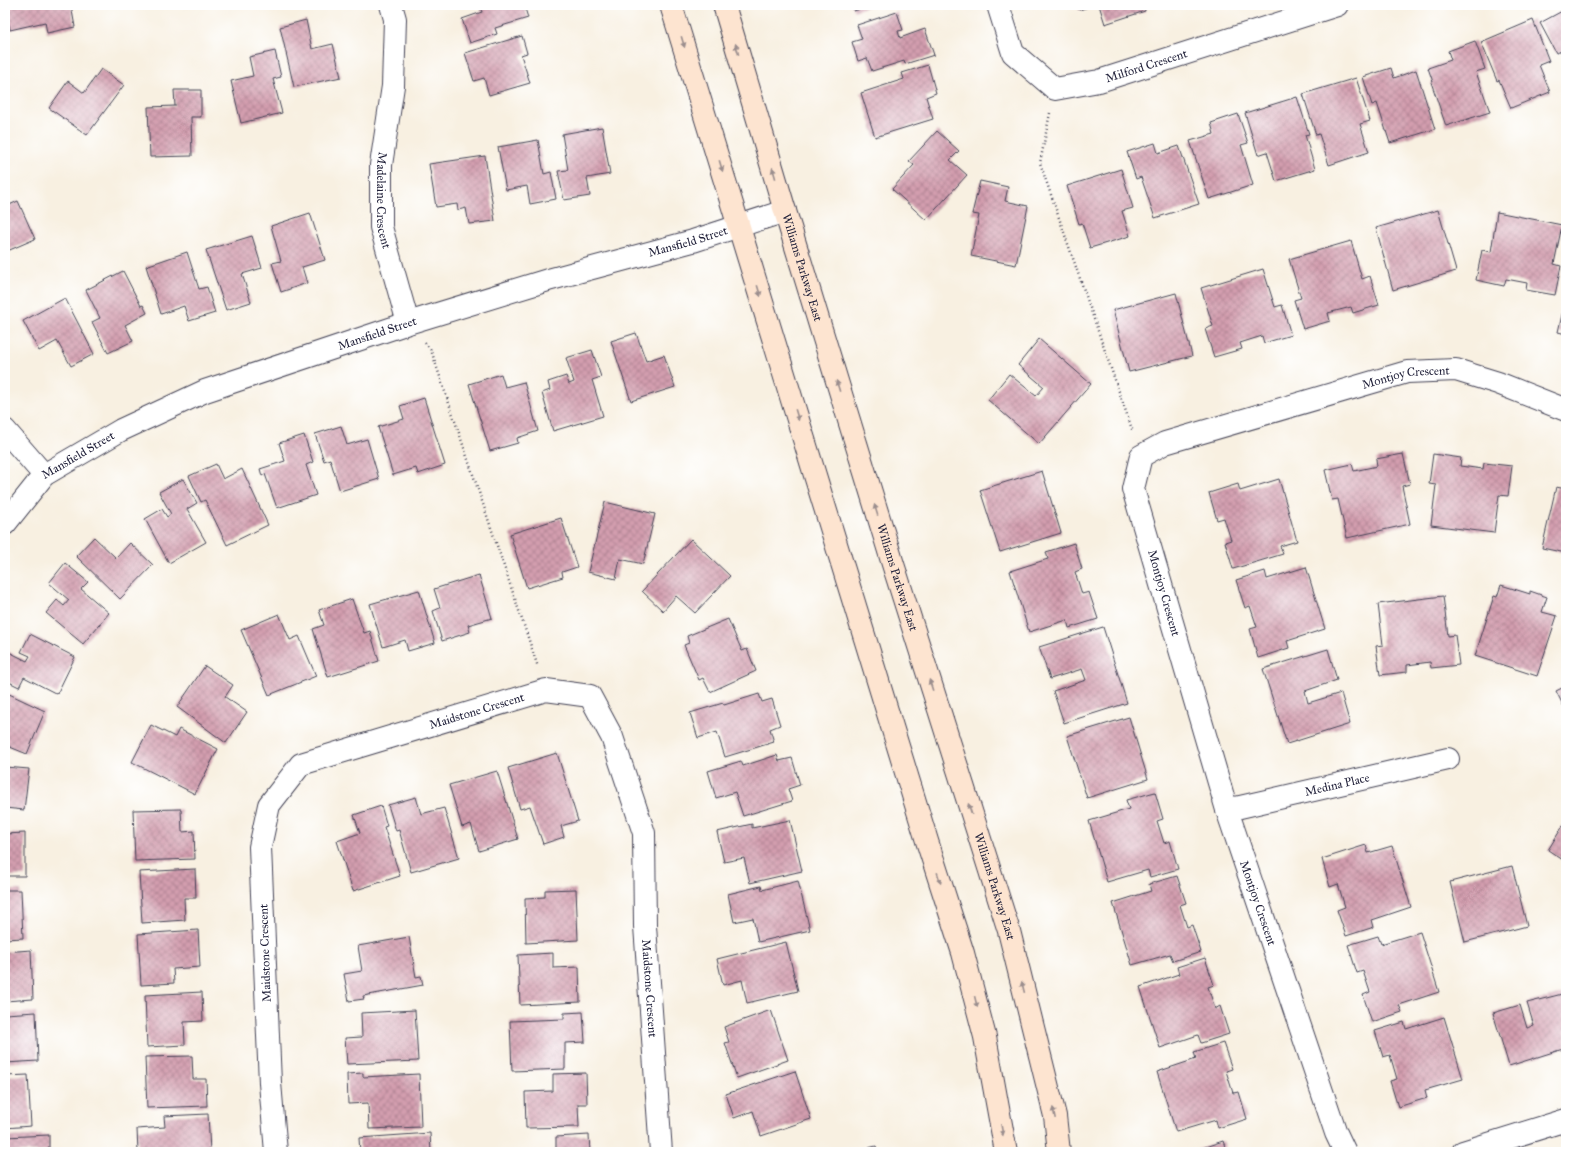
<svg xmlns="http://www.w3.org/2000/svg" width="1571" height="1157" font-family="'IM FELL Great Primer',serif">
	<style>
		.building { fill: url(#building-cross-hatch) }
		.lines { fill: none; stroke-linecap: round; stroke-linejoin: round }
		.minor-casing { stroke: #424154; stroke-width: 24 }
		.secondary-casing { stroke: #424154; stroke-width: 24 }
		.path { stroke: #424154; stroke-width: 2.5; stroke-dasharray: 1 3; stroke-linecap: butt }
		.minor { stroke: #fff; stroke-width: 22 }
		.secondary { stroke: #fde4d0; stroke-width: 22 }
		.oneway { fill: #9a8d8d }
		.labels { text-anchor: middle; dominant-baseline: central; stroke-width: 3.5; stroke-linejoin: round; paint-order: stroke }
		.street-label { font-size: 12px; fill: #22223b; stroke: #fff }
	</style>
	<defs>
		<pattern id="building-cross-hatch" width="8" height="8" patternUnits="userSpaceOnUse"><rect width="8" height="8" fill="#d39eaf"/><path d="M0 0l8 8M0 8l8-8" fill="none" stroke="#ab8090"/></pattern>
	</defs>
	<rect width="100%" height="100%" fill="#fff"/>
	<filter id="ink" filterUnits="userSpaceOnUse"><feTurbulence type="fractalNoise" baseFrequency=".025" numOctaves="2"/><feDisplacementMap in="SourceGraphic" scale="8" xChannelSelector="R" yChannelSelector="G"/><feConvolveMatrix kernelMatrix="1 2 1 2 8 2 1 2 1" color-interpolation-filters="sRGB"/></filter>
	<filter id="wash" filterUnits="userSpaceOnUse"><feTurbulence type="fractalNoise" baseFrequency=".012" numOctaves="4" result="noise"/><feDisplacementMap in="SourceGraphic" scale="16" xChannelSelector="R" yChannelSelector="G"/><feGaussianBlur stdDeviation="0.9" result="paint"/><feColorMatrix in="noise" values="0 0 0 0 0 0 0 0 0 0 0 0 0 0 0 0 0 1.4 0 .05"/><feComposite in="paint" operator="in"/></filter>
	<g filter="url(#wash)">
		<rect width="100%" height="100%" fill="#f8f0e1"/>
		<g id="blocks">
			<g class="building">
				<path d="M5 5H71L75 27 47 33 45 22 10 30Z"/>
				<path d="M479 5H524L528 18 495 28 497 34 470 43 462 19 482 12Z"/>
				<path d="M852 5H872L854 11Z"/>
				<path d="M1077 5H1095L1079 10Z"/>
				<path d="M1099 5H1144L1145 11 1105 24Z"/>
				<path d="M1566 9V58L1562 51 1556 53 1540 23Z"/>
				<path d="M897 12 903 30 898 31 900 38 925 29 934 55 905 64 904 61 872 71 867 58 858 61 852 42 862 39 857 25Z"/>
				<path d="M306 20 312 49 333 44 341 77 294 87 280 27Z"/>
				<path d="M1533 20 1549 61 1539 65 1550 92 1511 108 1499 80 1497 81 1481 42Z"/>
				<path d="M522 36 527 53 521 55 530 83 489 95 484 78 474 81 465 53Z"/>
				<path d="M1475 41 1485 69 1476 72 1490 112 1446 126 1431 82H1433L1428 68 1451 60 1448 51Z"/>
				<path d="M275 51 281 77 273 79 282 113 241 123 231 81 253 76 249 57Z"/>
				<path d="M928 65 936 93 926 97 933 119 875 137 861 93 904 79 902 73Z"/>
				<path d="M1391 68 1394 78 1416 70 1435 129 1390 143 1377 103 1372 105 1363 77Z"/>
				<path d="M101 69 124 85 87 135 49 108 68 81 84 93Z"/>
				<path d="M1356 78 1370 121 1360 124 1369 152 1329 165 1319 134 1316 135 1303 94Z"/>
				<path d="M174 90H201V117H191L192 156 150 157 148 107 175 106Z"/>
				<path d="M1297 97 1309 134 1305 135 1315 169 1276 181 1267 152 1258 155 1245 113Z"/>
				<path d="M1238 114 1248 143 1241 145 1253 185 1209 199 1190 141 1214 134 1211 123Z"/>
				<path d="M602 127 610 174 587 178 590 196 564 200 558 171 568 170 562 134Z"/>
				<path d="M937 131 959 151 950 160 967 175 926 220 892 189 914 165 909 161Z"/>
				<path d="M538 140 544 174 551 172 556 199 530 204 527 186 506 190 498 147Z"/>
				<path d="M1155 143 1158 153 1179 146 1199 204 1155 218 1141 177 1136 179 1127 152Z"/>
				<path d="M485 156 495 221 469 224 466 208 458 210 457 204 436 207 429 164Z"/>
				<path d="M1121 169 1133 208 1122 211 1130 236 1090 248 1082 223 1079 224 1067 186Z"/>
				<path d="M980 181 1008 187 1005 201 1028 206 1016 265 971 256 979 215 972 214Z"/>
				<path d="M18 201 35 239 5 252V207Z"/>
				<path d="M1438 210 1456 271 1393 290 1376 228Z"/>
				<path d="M1497 212 1562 225 1554 264 1561 266 1555 295 1526 290 1527 283 1506 279 1504 286 1476 280 1482 250 1491 252Z"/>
				<path d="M310 213 325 260 302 267 307 283 281 292 272 263 281 261 271 226Z"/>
				<path d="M252 236 262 268 242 274 251 302 226 310 206 250Z"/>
				<path d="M1351 241 1362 279 1370 276 1379 305 1353 313 1351 307 1328 313 1330 321 1303 329 1294 300 1301 298 1289 259Z"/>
				<path d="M187 252 199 289 207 287 215 313 189 321 184 306 161 314 146 266Z"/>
				<path d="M1263 269 1275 307 1282 305 1291 335 1264 343 1262 336 1240 343 1242 349 1214 357 1205 329 1213 326 1201 288Z"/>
				<path d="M123 271 141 306 143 305 147 313 125 325 133 341 108 353 92 322 100 318 86 290Z"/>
				<path d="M1176 293 1192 356 1129 372 1113 310Z"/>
				<path d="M65 298 94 354 71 366 57 341 39 351 23 321Z"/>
				<path d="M1565 302H1566V334L1558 332Z"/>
				<path d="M636 333 646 361 664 355 675 387 631 401 611 341Z"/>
				<path d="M1039 339 1091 384 1039 444 988 400 1009 374 1036 396 1044 387 1018 365Z"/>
				<path d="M592 350 601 377 592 380 603 416 553 431 542 393 550 390 548 382 566 376 569 384 574 382 566 358Z"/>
				<path d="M501 374 505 387 524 382 538 431 517 438 518 443 490 451 469 384Z"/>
				<path d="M424 398 445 465 418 474 416 468 393 475 378 427 404 419 400 406Z"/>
				<path d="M341 426 347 445 367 439 379 479 340 491 330 459 324 461 315 434Z"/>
				<path d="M304 435 313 462 306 465 316 495 277 508 265 474 262 476 260 469 285 461 279 443Z"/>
				<path d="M1403 454 1410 484 1402 486 1410 524 1347 538 1338 499 1332 500 1325 470 1352 464 1354 471 1377 466 1376 459Z"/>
				<path d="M1433 454 1461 458 1460 466 1483 469 1484 463 1512 466 1508 496 1499 495 1494 533 1431 525 1436 485 1429 484Z"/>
				<path d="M216 464 223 479 242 469 268 525 227 545 205 500 201 502 189 476Z"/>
				<path d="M1042 471 1061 533 1000 552 980 490Z"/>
				<path d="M183 479 197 503 187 509 206 542 169 563 145 519 162 509 167 517 171 514 159 492Z"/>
				<path d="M1279 479 1297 541 1280 546 1283 554 1233 569 1225 542 1231 540 1224 518 1217 520 1209 493 1238 484 1240 491Z"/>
				<path d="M1556 487 1566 489V553L1542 548Z"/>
				<path d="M605 502 655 514 643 564 620 559 616 579 588 572Z"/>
				<path d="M561 518 577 567 562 572 563 577 527 588 510 534Z"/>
				<path d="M94 537 116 558 130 543 153 565 120 599 76 556Z"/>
				<path d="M691 539 730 576 695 613 676 596 663 611 642 591Z"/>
				<path d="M1074 543 1082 569 1075 572 1082 594 1089 592 1098 619 1069 628 1067 620 1029 632 1010 571 1048 559 1046 552Z"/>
				<path d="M65 563 88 582 81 589 109 613 83 644 46 613 57 600 64 606 69 600 49 583Z"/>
				<path d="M1306 567 1325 629 1287 641 1289 648 1258 658 1250 629 1257 627 1250 606 1245 608 1236 580 1265 571 1267 579Z"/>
				<path d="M479 575 492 618 468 625 470 632 442 641 433 611 440 608 434 589Z"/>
				<path d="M1501 585 1530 594V591L1547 597 1542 612 1557 616 1537 676 1475 656 1494 596 1497 597Z"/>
				<path d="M419 590 435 643 408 651 405 640 383 647 370 604Z"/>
				<path d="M1443 596 1448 636 1455 635 1459 665 1431 668 1430 662 1407 665V672L1380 675 1376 646 1383 645 1378 604Z"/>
				<path d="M352 599 364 633 370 631 379 661 328 677 313 629 324 625 319 610Z"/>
				<path d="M279 614 290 640 299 636 316 676 269 695 241 630Z"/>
				<path d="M728 619 742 651 747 649 756 671 710 692 703 678 699 680 684 645 689 643 687 636Z"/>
				<path d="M1103 627 1127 703 1064 723 1053 691 1086 680 1082 669 1050 679 1039 647Z"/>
				<path d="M30 634 75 657 57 694 24 677 19 687 5 680V650L27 661 30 656 21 652Z"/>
				<path d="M1328 649 1337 680 1305 691 1308 703 1341 693 1350 724 1287 744 1263 669Z"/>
				<path d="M205 666 233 685 225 697 247 712 226 743 177 707Z"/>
				<path d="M1566 686V711L1556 691Z"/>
				<path d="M5 692 45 711 27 754 5 745Z"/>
				<path d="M759 694 762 702 772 699 780 725 770 729 774 742 725 757 717 732 698 738 690 713 723 703 724 705Z"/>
				<path d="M1129 717 1148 779 1087 798 1067 736Z"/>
				<path d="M151 725 175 737 179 729 218 749 195 794 132 762Z"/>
				<path d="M557 753 578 821 561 826 564 837 543 844 530 806 520 809 508 768Z"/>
				<path d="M777 755 779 761 792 758 800 785 788 789 792 801 743 816 735 792 716 798 708 771 741 761 743 766Z"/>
				<path d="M5 767 29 769 24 810 5 808Z"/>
				<path d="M497 771 518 839 479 851 471 824 462 827 449 785Z"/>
				<path d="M1155 792 1163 819 1157 821 1164 843 1170 841 1178 869 1150 877 1148 870 1107 882 1089 821 1129 809 1126 800Z"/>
				<path d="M416 797 421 814 444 808 459 858 411 872 399 830 396 831 388 805Z"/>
				<path d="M381 806 387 826 384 827 400 876 353 891 337 841 360 833 354 815Z"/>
				<path d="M181 809 182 832 194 831 195 859 135 861 133 810Z"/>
				<path d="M790 820 802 871 750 883 744 858 724 862 717 832 752 824V828Z"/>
				<path d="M1566 821V862L1548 850Z"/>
				<path d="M25 833V876H5V834Z"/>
				<path d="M1366 845 1368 853 1392 846 1411 907 1372 920 1374 927 1346 936 1337 910 1345 907 1338 884 1330 887 1322 859Z"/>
				<path d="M1512 866 1527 926 1465 942 1450 882Z"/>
				<path d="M195 869 196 898H184L185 920 142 923 139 872Z"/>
				<path d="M1177 876 1186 903 1180 905 1187 927 1192 925 1201 952 1173 961 1170 954 1132 965 1113 903 1151 891 1149 884Z"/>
				<path d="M798 881 810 930 758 942 753 918 734 922 728 894 761 886 762 890Z"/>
				<path d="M576 889 578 940 526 943 525 898 545 897V890Z"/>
				<path d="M5 890H21L23 938 5 939Z"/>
				<path d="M198 930 200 967 173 969 174 983 141 985 138 934Z"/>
				<path d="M1420 932 1439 992 1399 1005 1402 1012 1372 1022 1363 995 1370 992 1363 971 1357 973 1348 945 1378 936 1381 944Z"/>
				<path d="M409 937 416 977 421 976 423 985 363 996 364 999 349 1001 344 974 362 971 358 946Z"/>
				<path d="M786 942 798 991 747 1003 742 980 723 985 717 959Z"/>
				<path d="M31 950 33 999 5 1001V952Z"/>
				<path d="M553 953V968L579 967 580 1002 520 1005 518 955Z"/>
				<path d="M1205 958 1214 985 1208 987 1215 1009 1220 1006 1229 1034 1201 1043 1198 1035 1160 1048 1140 987 1179 974 1177 967Z"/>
				<path d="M202 992 203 1021 184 1022 185 1045 147 1047 145 995Z"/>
				<path d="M1566 993V1048L1509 1066 1493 1013 1520 1005 1527 1028 1534 1026 1527 1003Z"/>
				<path d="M415 1010 418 1061 347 1064 345 1038 362 1037 361 1013Z"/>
				<path d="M771 1010 788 1060 737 1078 725 1043 729 1042 724 1027Z"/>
				<path d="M36 1012 38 1061 5 1063V1014Z"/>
				<path d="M583 1012 585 1042 565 1043V1069L512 1071 510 1021 564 1019V1013Z"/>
				<path d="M1444 1017 1463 1079 1425 1090 1427 1098 1398 1107 1390 1081 1397 1079 1390 1055 1383 1057 1375 1031 1404 1022 1406 1029Z"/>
				<path d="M1223 1043 1232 1069 1226 1071 1233 1093 1239 1092 1247 1119 1218 1128 1216 1120 1176 1132 1157 1072 1196 1059 1194 1052Z"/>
				<path d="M192 1056 193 1079H206L207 1106 147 1108 145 1057Z"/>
				<path d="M795 1071 811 1119 761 1136 753 1111 734 1118 726 1094Z"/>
				<path d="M363 1073V1077L419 1074 421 1127 369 1129 368 1103 348 1104 347 1074Z"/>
				<path d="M586 1073 587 1104H578L579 1127 526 1128 525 1092 553 1091V1074Z"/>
				<path d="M28 1075 31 1126 5 1128V1076Z"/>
				<path d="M208 1114 210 1152H138L137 1129 165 1127 164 1116Z"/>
				<path d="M430 1133 431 1152H360L359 1138Z"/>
				<path d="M49 1135V1152H5V1137Z"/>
				<path d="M589 1135 590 1152H556V1137Z"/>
				<path d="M1223 1141 1227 1152H1190Z"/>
				<path d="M876 1146 878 1152H856V1151Z"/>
			</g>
		</g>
	</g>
	<g filter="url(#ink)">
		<use href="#blocks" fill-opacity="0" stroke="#424154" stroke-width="1"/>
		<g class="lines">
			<g class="minor-casing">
				<g id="minor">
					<path id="s1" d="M391 5 395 19 393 86 381 165V227L408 323"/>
					<path id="s2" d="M998 5 1013 53 1055 89 1099 81 1337 5"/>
					<path d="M5 430 44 475"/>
					<path id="s3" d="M5 524 44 475 121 430 205 391 408 323 548 280 693 241 785 211"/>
					<path id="s4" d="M1227 810 1448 759"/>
					<path id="s5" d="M276 1152 270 1083 260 847 269 805 301 764 546 690 590 696 612 737 644 833 645 926 661 1152"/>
					<path id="s6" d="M1345 1152 1336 1133 1227 810 1133 489 1141 456 1165 443 1407 372 1456 370 1498 383 1566 410"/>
					<path d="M1463 1152 1566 1120"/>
				</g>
			</g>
			<g class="secondary-casing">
				<g id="secondary">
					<path d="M671 5 927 841 963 953 985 1037 1006 1152"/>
					<path id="s7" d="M724 5 785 211 892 561 1009 931 1055 1116 1059 1152"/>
				</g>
			</g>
			<g class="path">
				<path d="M1050 113 1040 163 1133 432"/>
				<path d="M425 343 431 350 538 667"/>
			</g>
			<use href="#minor" class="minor"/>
			<use href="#secondary" class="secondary"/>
		</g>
		<defs><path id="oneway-solid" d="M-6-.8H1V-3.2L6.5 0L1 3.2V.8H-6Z"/></defs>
		<g class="oneway">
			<use href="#oneway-solid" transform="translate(683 42) rotate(73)"/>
			<use href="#oneway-solid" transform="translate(737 49) rotate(-106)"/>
			<use href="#oneway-solid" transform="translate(721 166) rotate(73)"/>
			<use href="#oneway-solid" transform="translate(774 173) rotate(-106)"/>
			<use href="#oneway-solid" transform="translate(759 291) rotate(73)"/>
			<use href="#oneway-solid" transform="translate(838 386) rotate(-107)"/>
			<use href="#oneway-solid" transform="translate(797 415) rotate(73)"/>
			<use href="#oneway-solid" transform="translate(876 510) rotate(-107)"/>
			<use href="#oneway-solid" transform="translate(931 685) rotate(-108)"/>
			<use href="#oneway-solid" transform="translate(970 809) rotate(-108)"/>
			<use href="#oneway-solid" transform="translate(939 878) rotate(72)"/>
			<use href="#oneway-solid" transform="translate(1023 987) rotate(-104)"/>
			<use href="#oneway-solid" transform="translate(976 1002) rotate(76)"/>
			<use href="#oneway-solid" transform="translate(1054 1113) rotate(-102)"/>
			<use href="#oneway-solid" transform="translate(1002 1130) rotate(80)"/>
		</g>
	</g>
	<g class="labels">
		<g class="street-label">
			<text stroke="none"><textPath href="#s2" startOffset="200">Milford Crescent</textPath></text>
			<text stroke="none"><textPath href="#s1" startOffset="197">Madelaine Crescent</textPath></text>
			<text stroke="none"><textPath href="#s3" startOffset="750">Mansfield Street</textPath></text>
			<text stroke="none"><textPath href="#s7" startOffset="274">Williams Parkway East</textPath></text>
			<text stroke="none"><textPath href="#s3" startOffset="426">Mansfield Street</textPath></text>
			<text stroke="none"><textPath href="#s6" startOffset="1008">Montjoy Crescent</textPath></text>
			<text stroke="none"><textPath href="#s3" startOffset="102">Mansfield Street</textPath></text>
			<text stroke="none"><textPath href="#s7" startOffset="598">Williams Parkway East</textPath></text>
			<text transform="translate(1164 593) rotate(74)">Montjoy Crescent</text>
			<text stroke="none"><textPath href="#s5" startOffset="584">Maidstone Crescent</textPath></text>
			<text stroke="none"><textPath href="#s4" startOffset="113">Medina Place</textPath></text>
			<text stroke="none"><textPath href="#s7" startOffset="922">Williams Parkway East</textPath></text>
			<text transform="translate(1258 903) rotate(71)">Montjoy Crescent</text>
			<text transform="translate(265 953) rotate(-92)">Maidstone Crescent</text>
			<text stroke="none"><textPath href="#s5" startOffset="1004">Maidstone Crescent</textPath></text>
		</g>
	</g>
	<rect width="1571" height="1157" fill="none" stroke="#fff" stroke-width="20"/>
</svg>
